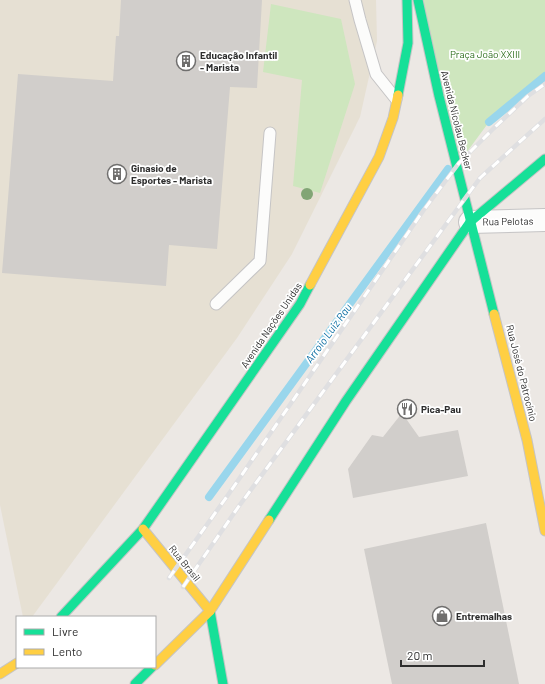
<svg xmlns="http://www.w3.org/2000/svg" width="545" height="684" font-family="Barlow,sans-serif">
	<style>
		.education { fill: #e6e0d3 }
		.green { fill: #cee6be }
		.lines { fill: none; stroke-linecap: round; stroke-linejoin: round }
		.stream { stroke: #99d6ec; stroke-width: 8 }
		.building { fill: #d1cecb }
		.lane-casing { stroke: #c5c4c5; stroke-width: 13 }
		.street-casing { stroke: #c5c4c5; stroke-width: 24 }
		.fast-casing { stroke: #c5c4c5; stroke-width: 11 }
		.slow-casing { stroke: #c5c4c5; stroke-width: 11 }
		.lane { stroke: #fcfcfb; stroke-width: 11 }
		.street { stroke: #fcfcfb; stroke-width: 22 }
		.fast { stroke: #16e098; stroke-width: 9 }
		.slow { stroke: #ffcf43; stroke-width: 9 }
		.rail-casing { stroke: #dfdfe1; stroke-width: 4.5 }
		.rail { stroke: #fff; stroke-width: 3; stroke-dasharray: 9; stroke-linecap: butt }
		.tree { fill: #82a575 }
		.labels { text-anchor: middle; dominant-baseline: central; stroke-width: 3.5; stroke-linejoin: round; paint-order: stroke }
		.park-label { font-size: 10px; fill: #2c6e1b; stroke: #fff }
		.poi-label { font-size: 10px; font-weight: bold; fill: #2e2e2e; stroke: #fff; text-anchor: start }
		.street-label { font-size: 10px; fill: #2e2e2e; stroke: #fff }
		.water-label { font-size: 11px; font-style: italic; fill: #0d6fa3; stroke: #fff }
	</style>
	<rect width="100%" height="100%" fill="#ece8e4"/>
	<path class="education" d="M0 0H376L377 41 360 117 292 254 237 338 32 617H23L0 505Z"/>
	<g class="green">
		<path d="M418 0H545V76L489 122 455 168Z"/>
		<path d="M271 4 341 19 355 84 320 193 293 186 302 80 263 72Z"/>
	</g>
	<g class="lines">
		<g class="stream">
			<path d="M489 122 545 76"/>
			<path d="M209 497 448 169"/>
		</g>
	</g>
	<g class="building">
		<path d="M121 0H262L257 88 230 87 217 249 169 245 166 286 2 273 18 74 113 81 116 36H119Z"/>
		<path d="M402 413 419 437 458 430 468 476 353 498 348 469 372 435 383 437Z"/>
		<path d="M486 523 519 684H392L364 549Z"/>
	</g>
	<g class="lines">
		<g class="lane-casing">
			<g id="lane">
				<path d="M355 0 360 20 376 74 396 99"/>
				<path d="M216 304 260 261 270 133"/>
			</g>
		</g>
		<g class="street-casing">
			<path id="street" d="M470 222 545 220"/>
		</g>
		<g class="fast-casing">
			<g id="fast">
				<path d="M418 0 439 96 494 314"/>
				<path d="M398 95 408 43 407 0"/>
				<path d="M470 222 545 159"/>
				<path d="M269 520 346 401 470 222"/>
				<path d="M210 611 223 684"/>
				<path d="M61 617 143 529 300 304 310 285"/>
				<path d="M135 684 152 667"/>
			</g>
		</g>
		<g class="slow-casing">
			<g id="slow">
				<path d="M310 285 379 157 393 118 398 95"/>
				<path d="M494 314 527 440 545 531"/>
				<path d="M143 529 210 611"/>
				<path d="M155 665 210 611 269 520"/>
				<path d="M0 674 17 663"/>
			</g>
		</g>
		<use href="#lane" class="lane"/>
		<use href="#street" class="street"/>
		<use href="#fast" class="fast"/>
		<use href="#slow" class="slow"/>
		<g class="rail-casing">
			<g id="rail">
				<path d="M169 578 228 495 423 211 459 163 494 128 528 96 545 84"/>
				<path d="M183 587 239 506 480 178 545 119"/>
			</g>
		</g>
		<use href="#rail" class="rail"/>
	</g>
	<circle class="tree" cx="307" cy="194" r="6"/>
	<defs>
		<g id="building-ring" transform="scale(1)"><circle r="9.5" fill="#fff" stroke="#706f6e" stroke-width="1.5"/><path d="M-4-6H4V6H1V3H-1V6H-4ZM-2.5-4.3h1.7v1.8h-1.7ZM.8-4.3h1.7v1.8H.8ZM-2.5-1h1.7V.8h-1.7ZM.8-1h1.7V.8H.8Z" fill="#706f6e"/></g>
		<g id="restaurant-ring" transform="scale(1)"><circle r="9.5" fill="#fff" stroke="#706f6e" stroke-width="1.5"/><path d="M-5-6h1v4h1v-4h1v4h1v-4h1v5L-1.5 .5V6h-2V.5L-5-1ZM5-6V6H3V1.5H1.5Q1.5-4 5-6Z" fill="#706f6e"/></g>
		<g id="shop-ring" transform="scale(1)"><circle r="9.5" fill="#fff" stroke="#706f6e" stroke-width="1.5"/><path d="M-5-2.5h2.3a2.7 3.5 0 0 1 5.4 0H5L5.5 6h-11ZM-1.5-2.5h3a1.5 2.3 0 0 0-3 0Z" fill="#706f6e"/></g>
	</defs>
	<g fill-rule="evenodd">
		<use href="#building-ring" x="186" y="61"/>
		<use href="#building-ring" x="117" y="174"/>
		<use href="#restaurant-ring" x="407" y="409"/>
		<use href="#shop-ring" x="442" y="616"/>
	</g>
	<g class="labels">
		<g class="park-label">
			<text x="485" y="54">Praça João XXIII</text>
		</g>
		<g class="poi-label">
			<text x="200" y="55">Educação Infantil<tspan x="200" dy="12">- Marista</tspan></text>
			<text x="131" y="168">Ginasio de<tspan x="131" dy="12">Esportes - Marista</tspan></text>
			<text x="421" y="409">Pica-Pau</text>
			<text x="456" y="616">Entremalhas</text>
		</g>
		<g class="street-label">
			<text transform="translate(457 120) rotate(76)">Avenida Nicolau Becker</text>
			<text transform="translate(508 221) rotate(-1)">Rua Pelotas</text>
			<text transform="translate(271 325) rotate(-56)">Avenida Nações Unidas</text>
			<text transform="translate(522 373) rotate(76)">Rua José do Patrocínio</text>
			<text transform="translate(185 563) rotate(51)">Rua Brasil</text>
		</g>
		<g class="water-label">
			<text transform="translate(328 333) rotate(-54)">Arroio Luiz Rau</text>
		</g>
	</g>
	<rect x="16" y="616" width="140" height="52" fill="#ffffff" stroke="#ababab"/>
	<rect x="24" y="629" width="20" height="6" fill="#16e098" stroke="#ababab"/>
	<text x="52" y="636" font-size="12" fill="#2e2e2e">Livre</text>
	<rect x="24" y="649" width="20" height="6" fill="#ffcf43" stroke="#ababab"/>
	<text x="52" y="656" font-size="12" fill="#2e2e2e">Lento</text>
	<path d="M401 660v6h83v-6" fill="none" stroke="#2e2e2e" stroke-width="2"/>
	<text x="407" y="660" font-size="12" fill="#2e2e2e" stroke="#ffffff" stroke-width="3" paint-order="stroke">20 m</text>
</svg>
